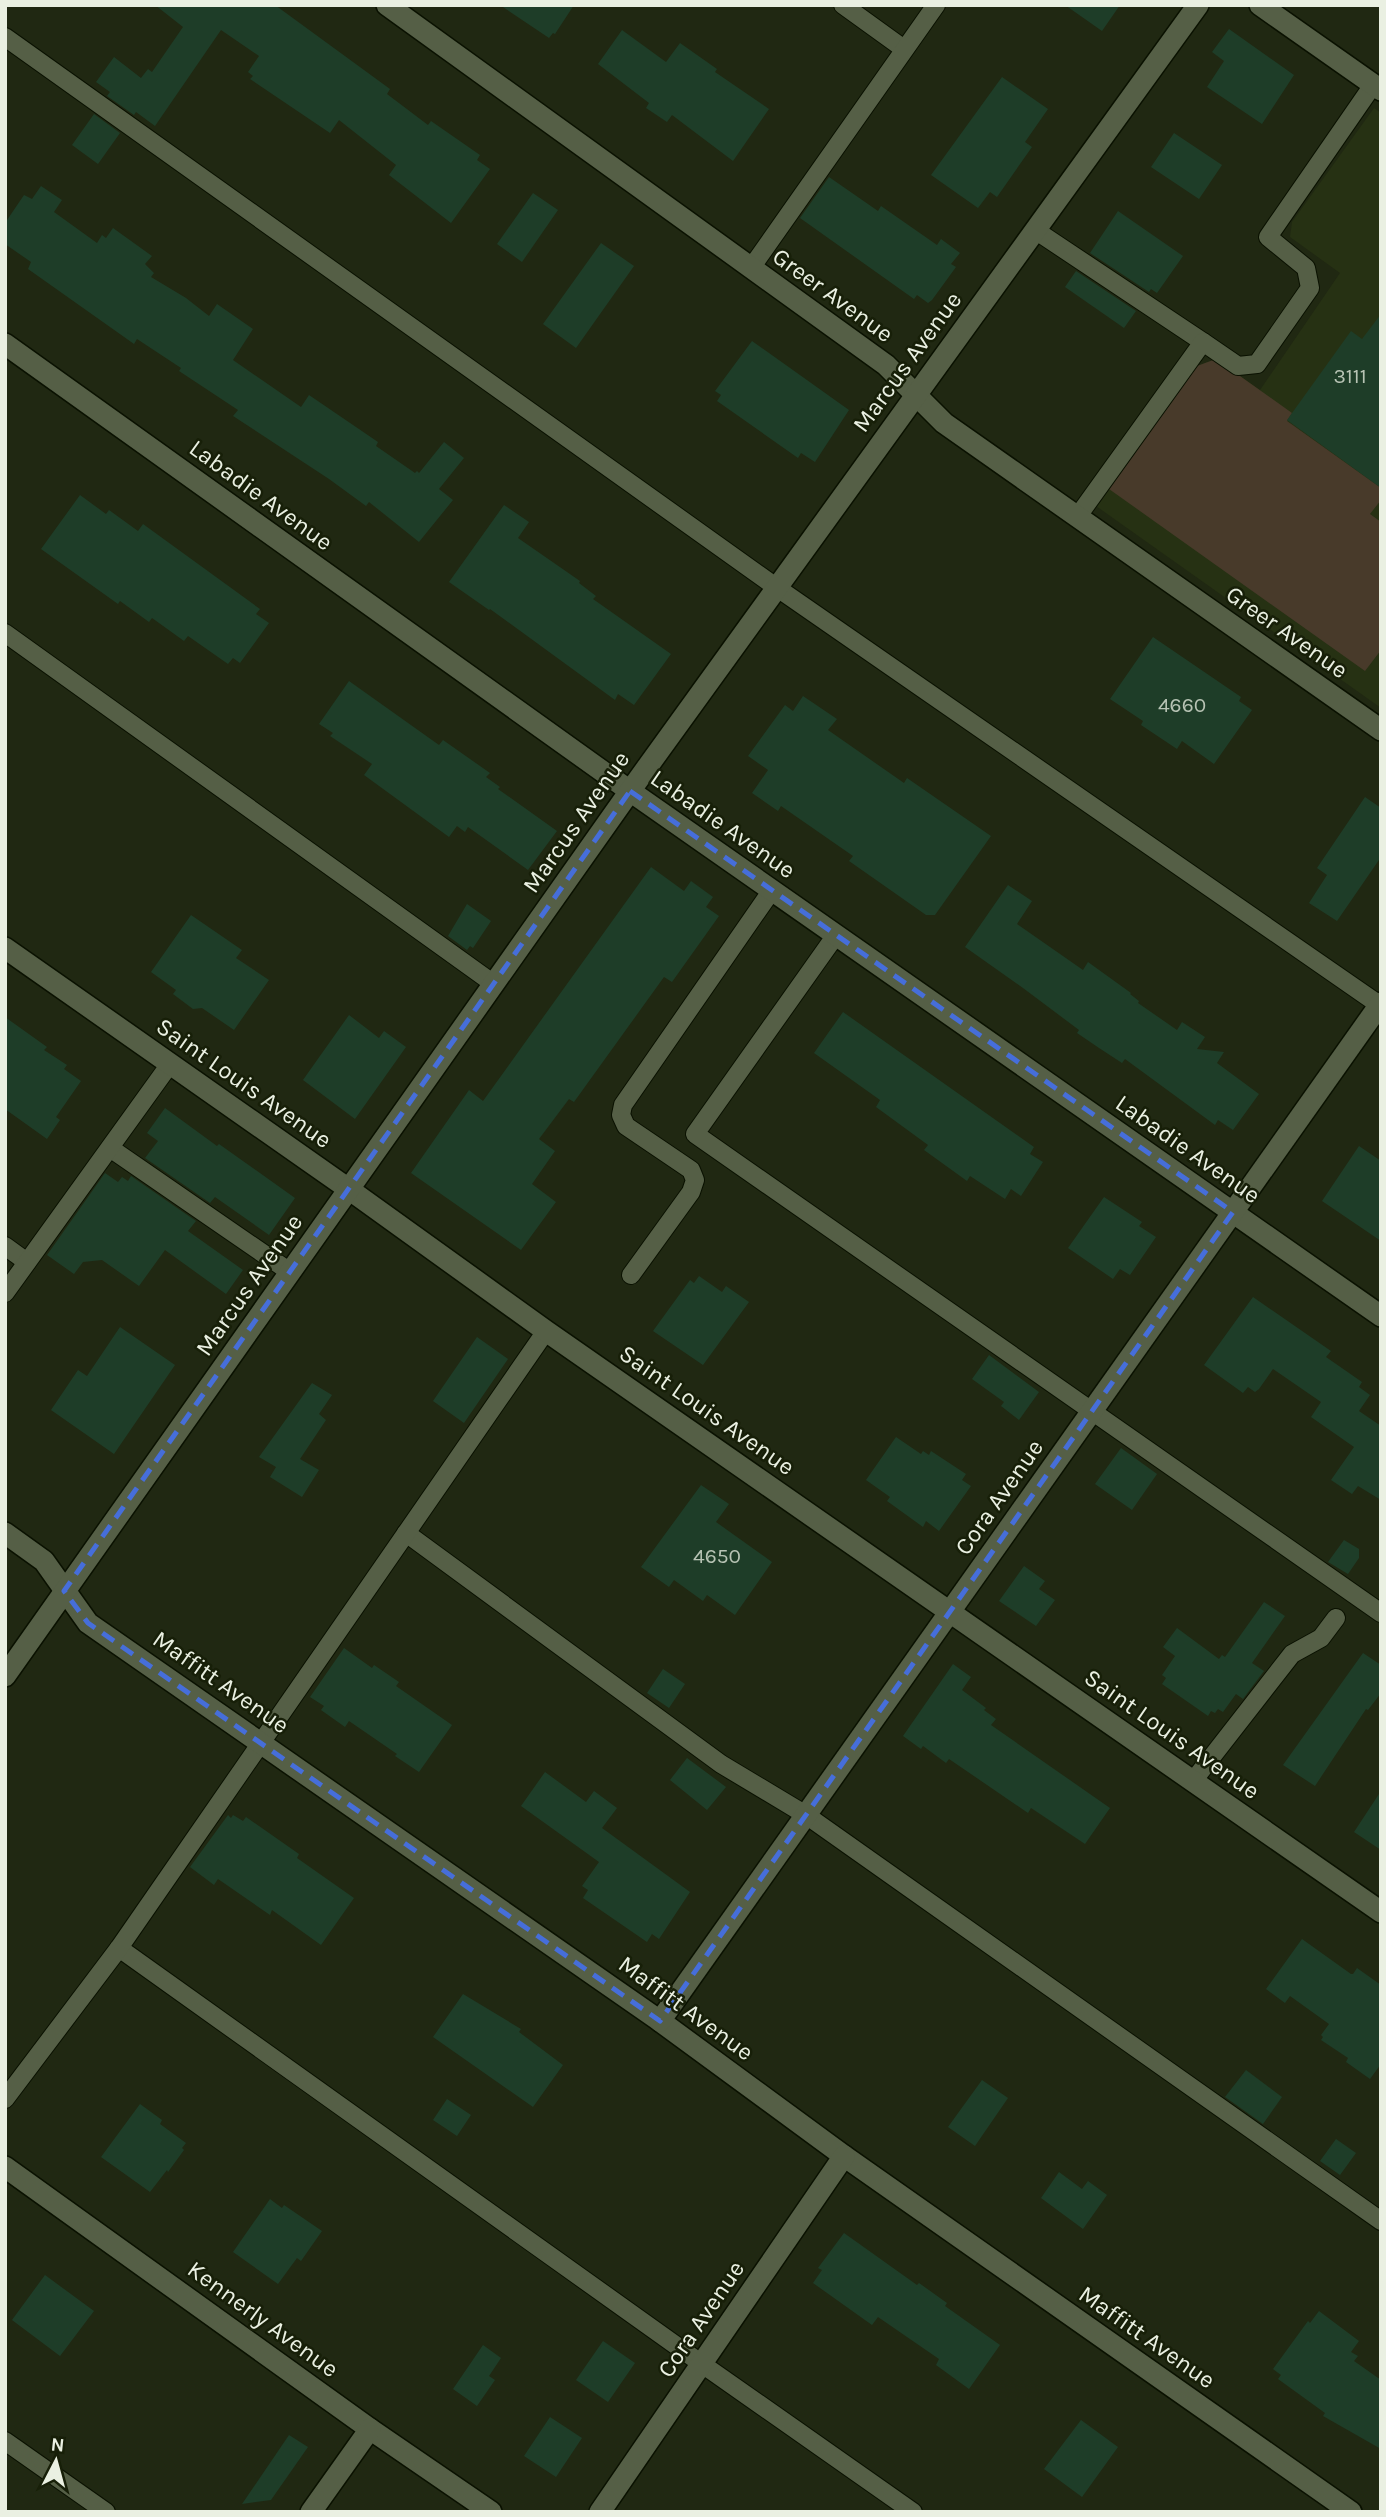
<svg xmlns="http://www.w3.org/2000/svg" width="1386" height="2517" font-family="Karla,sans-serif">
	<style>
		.built { fill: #263113 }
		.green { fill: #483a2a }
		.building { fill: #1e3d28 }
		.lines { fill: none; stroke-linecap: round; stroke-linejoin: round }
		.lane-casing { stroke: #0a1100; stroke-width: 20 }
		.street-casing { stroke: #0a1100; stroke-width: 24 }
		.secondary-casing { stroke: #0a1100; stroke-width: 24 }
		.lane { stroke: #555f46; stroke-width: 18 }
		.street { stroke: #555f46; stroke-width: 21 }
		.secondary { stroke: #555f46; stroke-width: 21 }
		.marked { fill: none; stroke: #466eda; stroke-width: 5; stroke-dasharray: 14 9; stroke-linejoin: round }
		.labels { text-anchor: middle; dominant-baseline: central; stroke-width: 5; stroke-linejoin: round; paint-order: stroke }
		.number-label { font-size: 21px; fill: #b7c3b4 }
		.street-label { font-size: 24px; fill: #eaf0e2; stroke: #171f08 }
	</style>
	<rect width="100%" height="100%" fill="#202812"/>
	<path class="built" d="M1374 108 1381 113V708L1096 506 1197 366 1216 359 1260 390 1340 273 1290 237 1292 222Z"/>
	<path class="green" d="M1216 359 1292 413 1287 421 1381 488V500L1370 514 1381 522V650L1365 671 1109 489 1197 366Z"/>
	<g class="building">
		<path d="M155 5H275L390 89 387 94 428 125 431 121 480 155 477 160 490 169 451 223 389 175 396 165 339 120 330 133 250 79 253 76 248 72 259 56 221 30 155 126 136 112 134 115 107 96 110 92 96 82 114 57 141 78 148 69 152 72 183 27Z"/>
		<path d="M500 5H574L555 34 553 33 549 38Z"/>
		<path d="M1065 5H1120L1102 31Z"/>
		<path d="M1229 29 1294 75 1262 124 1207 87 1224 61 1212 52Z"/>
		<path d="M622 30 666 62 680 43 717 69 715 72 769 109 733 161 672 115 667 122 646 108 649 103 598 64Z"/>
		<path d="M1002 77 1048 109 1025 142 1032 147 997 197 990 192 978 208 931 175Z"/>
		<path d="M94 114 120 133 98 164 72 145Z"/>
		<path d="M1174 133 1222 165 1199 199 1151 167Z"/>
		<path d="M829 177 878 211 881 206 937 245 941 239 960 253 951 264 956 267 932 300 928 303 917 295 914 299 800 218Z"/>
		<path d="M41 186 62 200 54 212 97 243 102 235 106 238 113 228 152 256 145 264 154 273 151 277 186 298 209 316 217 304 253 329 233 360 301 407 309 395 378 442 376 446 415 473 417 471 419 473 444 442 464 458 439 489 453 500 419 542 369 502 366 506 329 479 233 416 238 410 179 371 181 368 137 339 134 344 28 269 31 262 5 244V223L24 195 32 199Z"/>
		<path d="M533 193 558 210 522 262 497 244Z"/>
		<path d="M1118 211 1183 256 1157 293 1151 289 1149 292 1090 253Z"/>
		<path d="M601 243 634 266 576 348 543 324Z"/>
		<path d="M1076 271 1136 311 1124 328 1065 287Z"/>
		<path d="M1381 314V488L1287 420 1351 331 1362 339Z"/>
		<path d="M752 341 849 410 815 462 801 453 798 458 717 401 721 395 715 391Z"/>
		<path d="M80 495 106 514 109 510 138 531 143 524 260 609 256 614 269 623 240 663 233 658 228 664 188 636 184 641 152 618 149 622 120 601 118 604 41 549Z"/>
		<path d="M504 505 529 522 518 538 580 581 579 583 596 596 593 599 671 654 634 705 618 694 615 700 490 609 489 610 449 582Z"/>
		<path d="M1153 637 1241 697 1239 701 1252 710 1214 764 1182 741 1177 749 1141 725 1143 721 1110 699Z"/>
		<path d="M349 681 439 745 443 740 490 773 486 777 500 787 498 789 557 831 528 870 468 827 465 832 457 826 449 837 364 775 372 764 330 736 333 733 319 724Z"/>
		<path d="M803 696 837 719 828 730 904 783 907 778 991 836 935 915H926L849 861 853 856 781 806 778 811 752 793 768 770 748 756 785 705 793 711Z"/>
		<path d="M1365 797 1381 808V857L1337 921 1309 903 1327 875 1317 868Z"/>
		<path d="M651 867 684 891 691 881 713 897 706 907 719 916 672 982 664 977 574 1102 569 1099 539 1139 555 1151 532 1184 556 1202 521 1250 411 1173 469 1090 483 1101Z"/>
		<path d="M1008 885 1032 901 1017 924 1083 970 1088 962 1131 993 1130 994 1139 1001 1138 1003 1177 1030 1182 1022 1205 1037 1197 1049 1224 1052 1217 1063 1259 1094 1233 1130 1218 1120 1215 1125 1125 1059 1122 1063 1099 1048 1077 1033 1079 1030 1023 988 965 947Z"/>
		<path d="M467 904 491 921 473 948 470 946 467 950 448 936Z"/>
		<path d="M191 915 242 950 236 958 269 980 234 1030 202 1008 193 1009 173 994 176 990 151 972Z"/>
		<path d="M843 1012 1034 1147 1030 1154 1043 1162 1021 1196 1011 1189 1005 1199 970 1176 967 1181 924 1150 928 1145 876 1107 880 1100 814 1053Z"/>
		<path d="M349 1015 379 1038 384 1031 406 1047 355 1119 303 1080Z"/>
		<path d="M5 1017 47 1047 44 1050 67 1065 64 1069 81 1081 56 1117 60 1120 47 1139 5 1109Z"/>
		<path d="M165 1108 217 1146 219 1144 295 1198 269 1235 215 1197 210 1203 145 1158 158 1141 147 1133Z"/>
		<path d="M1359 1146 1381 1161V1241L1322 1201Z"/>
		<path d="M105 1173 118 1182 122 1177 128 1181 131 1176 196 1221 188 1231 243 1270 226 1294 165 1250 139 1286 102 1260 83 1262 74 1274 47 1255Z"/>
		<path d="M1104 1197 1142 1222 1139 1226 1156 1237 1130 1275 1120 1269 1113 1279 1068 1248Z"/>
		<path d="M699 1276 722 1292 726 1286 749 1302 703 1365 653 1331 690 1280 694 1283Z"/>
		<path d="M1253 1297 1331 1351 1326 1357 1362 1382 1359 1387 1370 1395 1359 1411 1381 1426V1500L1358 1486 1352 1494 1331 1480 1354 1447 1311 1417 1321 1402 1273 1369 1259 1389 1255 1392 1248 1387 1243 1393 1204 1365Z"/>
		<path d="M120 1327 175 1365 114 1454 51 1410 78 1370 87 1376Z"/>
		<path d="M477 1337 508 1359 464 1423 433 1401Z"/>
		<path d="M989 1355 1039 1392 1019 1420 1001 1406 1004 1402 972 1379Z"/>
		<path d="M312 1383 332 1395 319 1414 326 1420 300 1459 319 1470 302 1497 270 1477 276 1467 259 1457Z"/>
		<path d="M896 1437 921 1454 923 1451 929 1455 931 1451 966 1474 962 1480 971 1486 939 1531 926 1521 923 1527 887 1501 890 1497 866 1480Z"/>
		<path d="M1121 1448 1157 1474 1132 1510 1095 1484Z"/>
		<path d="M701 1485 729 1504 716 1522 772 1562 735 1615 707 1595 703 1601 674 1580 669 1587 641 1567Z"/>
		<path d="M1344 1540 1359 1549V1558L1348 1574 1328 1562Z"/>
		<path d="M1024 1566 1045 1581 1039 1589 1055 1600 1036 1626 999 1601Z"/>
		<path d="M1264 1602 1285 1616 1252 1663 1264 1671 1243 1699 1236 1694 1223 1712 1218 1709 1215 1713 1211 1711 1208 1716 1162 1684 1166 1678 1162 1675 1175 1656 1163 1647 1177 1628 1219 1659 1222 1655 1225 1657Z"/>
		<path d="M344 1648 372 1668 374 1665 399 1682 396 1686 452 1725 419 1772 395 1756 397 1754 349 1721 345 1727 321 1710 324 1706 310 1697Z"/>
		<path d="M1363 1653 1381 1665V1693L1368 1710 1366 1709 1315 1786 1283 1765Z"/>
		<path d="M953 1664 971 1677 962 1690 986 1708 984 1710 996 1719 991 1725 1110 1808 1085 1844 1031 1808 1028 1813 949 1759 946 1763 923 1746 921 1749 903 1736Z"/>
		<path d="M663 1669 685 1684 669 1708 647 1693Z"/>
		<path d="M687 1758 726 1787 707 1810 670 1780Z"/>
		<path d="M545 1772 586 1802 594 1791 617 1808 602 1828 690 1892 659 1939 652 1934 647 1942 583 1898 588 1890 582 1886 599 1862 521 1806Z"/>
		<path d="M1381 1791V1850L1354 1832Z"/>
		<path d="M228 1815 231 1818 233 1815 243 1821 246 1817 299 1854 297 1858 354 1898 321 1945 272 1910 270 1915 218 1879 214 1885 190 1867Z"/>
		<path d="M1302 1939 1351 1974H1353L1357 1968 1381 1985V2064L1370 2079 1346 2062 1348 2058 1321 2040 1323 2037 1321 2035 1329 2024 1290 1996 1285 2003 1266 1989Z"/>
		<path d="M463 1994 521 2029 519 2032 563 2065 533 2107 433 2037Z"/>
		<path d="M1246 2070 1282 2097 1263 2124 1225 2097Z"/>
		<path d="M982 2080 1008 2098 975 2146 948 2127Z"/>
		<path d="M447 2099 471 2115 457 2136 433 2120Z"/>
		<path d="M140 2104 162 2120 160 2124 186 2143 182 2148 184 2150 168 2172 167 2170 150 2192 101 2157Z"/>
		<path d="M1336 2139 1356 2153 1340 2175 1320 2161Z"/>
		<path d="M1059 2172 1082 2189 1088 2181 1107 2195 1083 2229 1041 2198Z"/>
		<path d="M270 2199 282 2208 284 2205 322 2231 301 2261 297 2258 278 2284 233 2252Z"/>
		<path d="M844 2233 917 2285 919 2283 947 2303 945 2306 1000 2345 969 2389 936 2365 939 2359 878 2317 872 2325 813 2283 822 2270 818 2268Z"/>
		<path d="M45 2275 94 2311 60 2356 12 2320Z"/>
		<path d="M1319 2311 1359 2341 1351 2352 1358 2356 1354 2361 1381 2380V2449L1323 2416 1325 2413 1278 2379 1281 2375 1273 2369 1308 2321 1310 2323Z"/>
		<path d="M603 2341 635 2363 608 2402 576 2380Z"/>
		<path d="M483 2345 501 2358 489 2376 495 2380 477 2406 453 2389Z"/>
		<path d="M550 2417 582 2438 556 2477 524 2456Z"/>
		<path d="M1081 2420 1118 2447 1082 2497 1044 2469Z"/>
		<path d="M289 2435 308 2447 271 2500 242 2504Z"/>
	</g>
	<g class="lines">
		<g class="lane-casing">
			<g id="lane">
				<path d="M843 5 904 49"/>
				<path d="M5 37 776 587 1381 1006"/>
				<path d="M1035 230 1203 342"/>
				<path d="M751 268 936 5"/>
				<path d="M1078 516 1203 342 1238 366 1257 364 1310 288 1306 268 1268 237 1373 85"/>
				<path d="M5 633 494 984"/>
				<path d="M836 935 695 1134 1381 1613"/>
				<path d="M110 1148 290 1272"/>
				<path d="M5 1246 27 1262"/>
				<path d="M631 1275 691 1192 695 1180 691 1170 626 1126 621 1115 623 1105 772 890"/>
				<path d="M5 1293 170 1064"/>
				<path d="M406 1533 721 1764 806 1815 1381 2221"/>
				<path d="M1193 1781 1292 1654 1321 1638 1336 1618"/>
				<path d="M119 1948 702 2364 913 2512"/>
				<path d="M5 2099 119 1948 546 1331"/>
				<path d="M5 2441 106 2512"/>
			</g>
		</g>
		<g class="street-casing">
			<g id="street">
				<path d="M387 5 886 365 944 423 1381 730"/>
				<path d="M1260 5 1381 90"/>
				<path d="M5 344 630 791 1381 1316"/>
				<path d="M5 1533 44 1561 88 1623 660 2021 844 2156 1351 2512"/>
				<path d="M660 2021 1381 1003"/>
				<path d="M5 2167 370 2429 491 2512"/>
				<path d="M311 2512 370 2429"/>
				<path d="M600 2512 844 2156"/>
			</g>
		</g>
		<g class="secondary-casing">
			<g id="secondary">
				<path d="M5 948 350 1190 546 1331 1381 1912"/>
				<path d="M5 1676 630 791 1198 5"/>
			</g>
		</g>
		<use href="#lane" class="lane"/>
		<use href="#street" class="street"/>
		<use href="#secondary" class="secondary"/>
	</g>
	<path class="marked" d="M630 791 1233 1212 660 2021 88 1623 64 1591Z"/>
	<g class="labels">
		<g class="number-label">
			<text x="1350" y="376">3111</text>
			<text x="1182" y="705">4660</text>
			<text x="717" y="1556">4650</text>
		</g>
		<g class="street-label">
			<text transform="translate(833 295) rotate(36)">Greer Avenue</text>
			<text transform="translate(907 362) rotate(-54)">Marcus Avenue</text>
			<text transform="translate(261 495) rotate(36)">Labadie Avenue</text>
			<text transform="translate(1287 632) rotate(35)">Greer Avenue</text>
			<text transform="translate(576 822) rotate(-55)">Marcus Avenue</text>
			<text transform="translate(723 824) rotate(35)">Labadie Avenue</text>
			<text transform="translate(244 1083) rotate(35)">Saint Louis Avenue</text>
			<text transform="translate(1188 1149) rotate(35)">Labadie Avenue</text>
			<text transform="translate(249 1285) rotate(-55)">Marcus Avenue</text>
			<text transform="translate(707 1410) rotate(35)">Saint Louis Avenue</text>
			<text transform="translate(999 1497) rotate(-55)">Cora Avenue</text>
			<text transform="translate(221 1682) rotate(35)">Maffitt Avenue</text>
			<text transform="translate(1172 1734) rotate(35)">Saint Louis Avenue</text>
			<text transform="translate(686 2008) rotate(36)">Maffitt Avenue</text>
			<text transform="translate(263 2319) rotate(36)">Kennerly Avenue</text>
			<text transform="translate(701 2319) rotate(-56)">Cora Avenue</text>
			<text transform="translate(1147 2337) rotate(35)">Maffitt Avenue</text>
		</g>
	</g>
	<rect width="1386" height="2517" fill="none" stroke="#eaf0e2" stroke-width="14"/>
	<g transform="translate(56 2461) rotate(6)" stroke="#171f08" stroke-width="5" paint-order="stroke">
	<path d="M0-5L12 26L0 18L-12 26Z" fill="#eaf0e2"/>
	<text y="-10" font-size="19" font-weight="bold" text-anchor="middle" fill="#eaf0e2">N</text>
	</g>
</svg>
